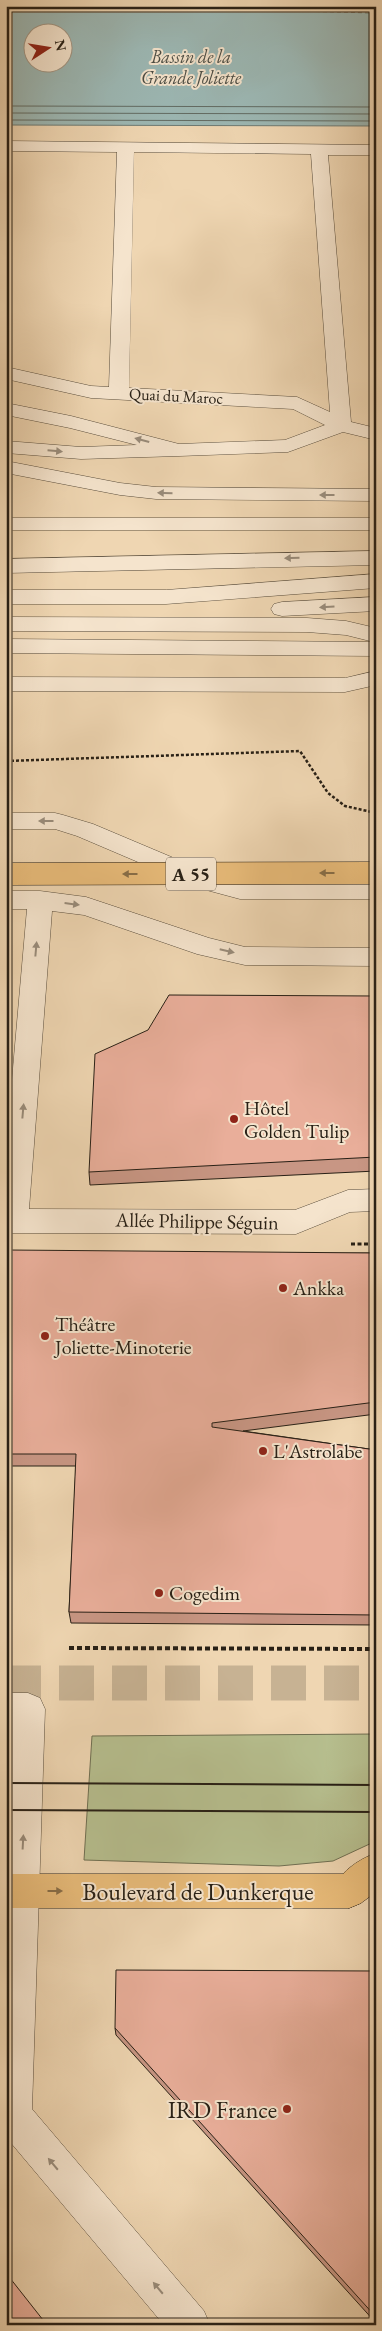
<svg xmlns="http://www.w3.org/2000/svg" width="382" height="2331" font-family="'EB Garamond',serif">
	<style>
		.green { fill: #b6be8e; stroke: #6f6f52 }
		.water { fill: #9cb7b3; stroke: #6e7b74; fill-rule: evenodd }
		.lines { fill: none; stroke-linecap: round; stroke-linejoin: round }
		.shore { stroke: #626c64; stroke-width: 1 }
		.ferry { stroke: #4b4d45; stroke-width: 1; stroke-dasharray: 4 3; stroke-linecap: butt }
		.highway-tunnel { stroke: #c7b293; stroke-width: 35; stroke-dasharray: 35 18; stroke-linecap: butt }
		.minor-casing { stroke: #5a4e3d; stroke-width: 1 }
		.major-casing { stroke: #282016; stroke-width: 1 }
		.highway-casing { stroke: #282016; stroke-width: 1 }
		.path-far2 { stroke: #282016; stroke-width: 2.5; stroke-dasharray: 3 2; stroke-linecap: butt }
		.path-far1 { stroke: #282016; stroke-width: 3; stroke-dasharray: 4 2.5; stroke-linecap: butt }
		.path { stroke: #282016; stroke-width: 4; stroke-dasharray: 5 3; stroke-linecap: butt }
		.minor { fill: #f5e4cd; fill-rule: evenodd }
		.major { fill: #e8bb79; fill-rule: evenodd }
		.highway { fill: #e8bb79; fill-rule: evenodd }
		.tram { stroke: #282016; stroke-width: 2 }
		.highway-bridge-casing { stroke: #282016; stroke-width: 23; stroke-linecap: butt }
		.highway-bridge { stroke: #e8bb79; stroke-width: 22 }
		.wall { fill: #c89684; stroke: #282016 }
		.building { fill: #e9ae9a; stroke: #282016 }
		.oneway { fill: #998c7b }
		.oneway2 { fill: #886e48 }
		.poi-dot { fill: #8f2418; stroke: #f5e4cd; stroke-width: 2 }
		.labels { text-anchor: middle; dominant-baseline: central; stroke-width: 4; stroke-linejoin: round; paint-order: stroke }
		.far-street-label { font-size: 16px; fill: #282016; stroke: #f5e4cd }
		.far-water-label { font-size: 18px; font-style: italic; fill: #4b4d45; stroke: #f5e4cd }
		.shield { fill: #f5e4cd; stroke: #665b4d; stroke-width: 1 }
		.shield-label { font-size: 19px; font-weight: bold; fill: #282016 }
		.poi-label { font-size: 20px; fill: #282016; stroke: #f5e4cd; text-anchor: start }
		.street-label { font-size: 20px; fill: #282016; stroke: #f5e4cd }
		.near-street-label { font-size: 24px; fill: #282016; stroke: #f5e4cd }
		.near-poi-label { font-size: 24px; fill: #282016; stroke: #f5e4cd; text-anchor: end }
	</style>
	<rect width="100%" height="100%" fill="#efd6b2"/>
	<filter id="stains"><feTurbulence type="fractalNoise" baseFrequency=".004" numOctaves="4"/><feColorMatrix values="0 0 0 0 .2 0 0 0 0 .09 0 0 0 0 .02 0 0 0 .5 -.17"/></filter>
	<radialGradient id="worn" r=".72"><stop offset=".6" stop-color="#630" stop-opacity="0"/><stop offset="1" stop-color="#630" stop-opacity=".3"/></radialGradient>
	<path class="green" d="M376 1734V1841L333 1861 279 1866 84 1860 92 1736Z"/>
	<path class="water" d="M6 6H376V126L6 125ZM32 32H62V62H32Z"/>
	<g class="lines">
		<g class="shore">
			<path d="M6 106 376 107"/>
			<path d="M6 113 376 114"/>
			<path d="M6 120 376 121"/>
		</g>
		<g class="ferry">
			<path d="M85 6 376 13"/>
			<path d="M278 6 376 9"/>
		</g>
		<path class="highway-tunnel" d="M6 1683H376"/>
		<g class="minor-casing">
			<g id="minor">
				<path d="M6 141 376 145V155H328L351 422 376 428V440L343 432 288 452 179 456 81 459 6 453V441L81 447 137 445 70 428 6 415V403L71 416 179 444 285 440 325 425 293 409 91 398 6 379V367L91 386 109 387 117 152 6 151ZM134 152 311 154 330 412 297 397 129 388Z"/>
				<path d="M6 461 120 483 156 487 376 489V501L156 499 120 495 6 473Z"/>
				<rect x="6" y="518" width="370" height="12"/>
				<path d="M376 551V565L6 573V559Z"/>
				<path d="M376 574V588L166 604H6V590H166Z"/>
				<path d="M376 597V611L282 616 274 614 271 609 274 604 282 602Z"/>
				<path d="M6 617 307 618 346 621 376 628V656L6 653V639L374 642 346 635 307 632 6 631Z"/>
				<path d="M376 671V685L345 692 6 691V677L345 678Z"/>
				<path d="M6 813H55L63 815 93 824 214 875 240 881H376V899H240L199 888 77 836 55 829H6Z"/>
				<path d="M6 891H40L86 897 209 938 245 947 376 948V966L245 965 197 954 84 915 52 911 29 1209 295 1210 348 1190 376 1189V1211L350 1212 296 1234 6 1233V1148L27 909H6Z"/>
				<path d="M6 1693H28L40 1698 45 1709 32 2109 204 2311 210 2325H164L6 2137V1833L11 1725H6Z"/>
			</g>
		</g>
		<g class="major-casing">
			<path id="major" d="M6 1874H349L361 1879 366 1891 361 1903 349 1908H6Z"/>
		</g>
		<g class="highway-casing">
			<path id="highway" d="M376 1853V1892L361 1903 349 1908 337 1903 332 1891C339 1873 357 1860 376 1853Z"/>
		</g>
		<path class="path-far2" d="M6 761 300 751 328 793 345 806 376 813"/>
		<path class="path-far1" d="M351 1244H376"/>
		<path class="path" d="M69 1648 376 1649"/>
		<use href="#minor" class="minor"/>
		<use href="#major" class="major"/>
		<use href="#highway" class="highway"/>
		<g class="tram">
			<path d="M6 1783 376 1785"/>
			<path d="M6 1810 376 1812"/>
		</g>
		<g class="highway-bridge-casing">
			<path id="highway-bridge" d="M6 874 376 873"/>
		</g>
		<use href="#highway-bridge" class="highway-bridge"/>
	</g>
	<g class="wall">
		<path d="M376 996V1171L90 1185 89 1172Z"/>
		<path d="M376 1253V1414L243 1431 376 1450V1625L71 1623 69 1612 76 1466H6V1255Z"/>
		<path d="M376 1971V2323L116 2035 115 2028Z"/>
	</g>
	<g class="building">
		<path d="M169 995 376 996V1157L89 1172 95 1054 148 1030Z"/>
		<path d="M8 1250 376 1253V1402L212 1423V1427L376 1450V1615L69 1612 76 1454H6V1255H8Z"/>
		<path d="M116 1970 376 1971V2317L115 2028Z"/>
		<path d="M6 2273 47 2325H6Z"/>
	</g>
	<defs><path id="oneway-solid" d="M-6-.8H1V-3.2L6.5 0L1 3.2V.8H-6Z" transform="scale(1.25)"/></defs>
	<g class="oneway">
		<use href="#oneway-solid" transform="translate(142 440) rotate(-165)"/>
		<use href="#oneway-solid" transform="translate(55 451) rotate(5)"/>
		<use href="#oneway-solid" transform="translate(165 493) rotate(-178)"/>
		<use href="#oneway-solid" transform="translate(327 495) rotate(-180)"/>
		<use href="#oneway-solid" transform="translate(292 558) rotate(178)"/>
		<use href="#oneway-solid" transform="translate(327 607) rotate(177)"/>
		<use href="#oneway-solid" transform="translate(46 821) rotate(-180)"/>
		<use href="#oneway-solid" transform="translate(72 904) rotate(7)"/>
		<use href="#oneway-solid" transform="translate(36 949) rotate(-85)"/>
		<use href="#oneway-solid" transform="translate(227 951) rotate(13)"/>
		<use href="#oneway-solid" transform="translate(23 1111) rotate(-85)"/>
		<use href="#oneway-solid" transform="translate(23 1842) rotate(-87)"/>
		<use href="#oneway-solid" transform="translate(53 2164) rotate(-130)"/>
		<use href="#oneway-solid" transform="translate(158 2288) rotate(-130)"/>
	</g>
	<g class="oneway2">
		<use href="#oneway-solid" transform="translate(327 873) rotate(180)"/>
		<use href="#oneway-solid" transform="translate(130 874) rotate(180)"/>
		<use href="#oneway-solid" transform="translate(55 1891)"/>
	</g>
	<g class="poi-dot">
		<circle cx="234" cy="1119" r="5"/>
		<circle cx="283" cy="1288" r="5"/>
		<circle cx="45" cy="1336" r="5"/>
		<circle cx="263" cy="1451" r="5"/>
		<circle cx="159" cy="1593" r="5"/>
		<circle cx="287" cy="2109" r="5"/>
	</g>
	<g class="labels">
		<g class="far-street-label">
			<text transform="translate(176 396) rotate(3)">Quai du Maroc</text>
		</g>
		<g class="far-water-label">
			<text x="191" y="56">Bassin de la<tspan x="191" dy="21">Grande Joliette</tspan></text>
		</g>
		<rect class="shield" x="166" y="857.5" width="50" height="33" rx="4"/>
		<g class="shield-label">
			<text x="191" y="874">A 55</text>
		</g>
		<g class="poi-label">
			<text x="244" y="1108">Hôtel<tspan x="244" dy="23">Golden Tulip</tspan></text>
			<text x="293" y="1288">Ankka</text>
			<text x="55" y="1324">Théâtre<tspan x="55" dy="23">Joliette-Minoterie</tspan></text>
			<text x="273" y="1451">L'Astrolabe</text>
			<text x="169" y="1593">Cogedim</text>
		</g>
		<g class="street-label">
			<text transform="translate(197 1221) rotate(1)">Allée Philippe Séguin</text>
		</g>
		<g class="near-street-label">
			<text x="198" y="1891">Boulevard de Dunkerque</text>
		</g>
		<g class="near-poi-label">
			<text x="277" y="2109">IRD France</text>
		</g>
	</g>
	<rect width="382" height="2331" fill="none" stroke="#efd6b2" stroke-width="25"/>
	<rect x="8" y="8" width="367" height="2316" fill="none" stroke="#282016" stroke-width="2.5"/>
	<rect x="12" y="12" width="357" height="2306" fill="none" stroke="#282016"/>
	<g transform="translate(48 48) rotate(78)"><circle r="24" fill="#f5e4cd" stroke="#a39684"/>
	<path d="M0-4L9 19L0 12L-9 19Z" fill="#8f2418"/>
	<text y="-8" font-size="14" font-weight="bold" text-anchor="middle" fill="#282016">N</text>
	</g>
	<rect width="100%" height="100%" filter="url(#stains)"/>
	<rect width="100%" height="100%" fill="url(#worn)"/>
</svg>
